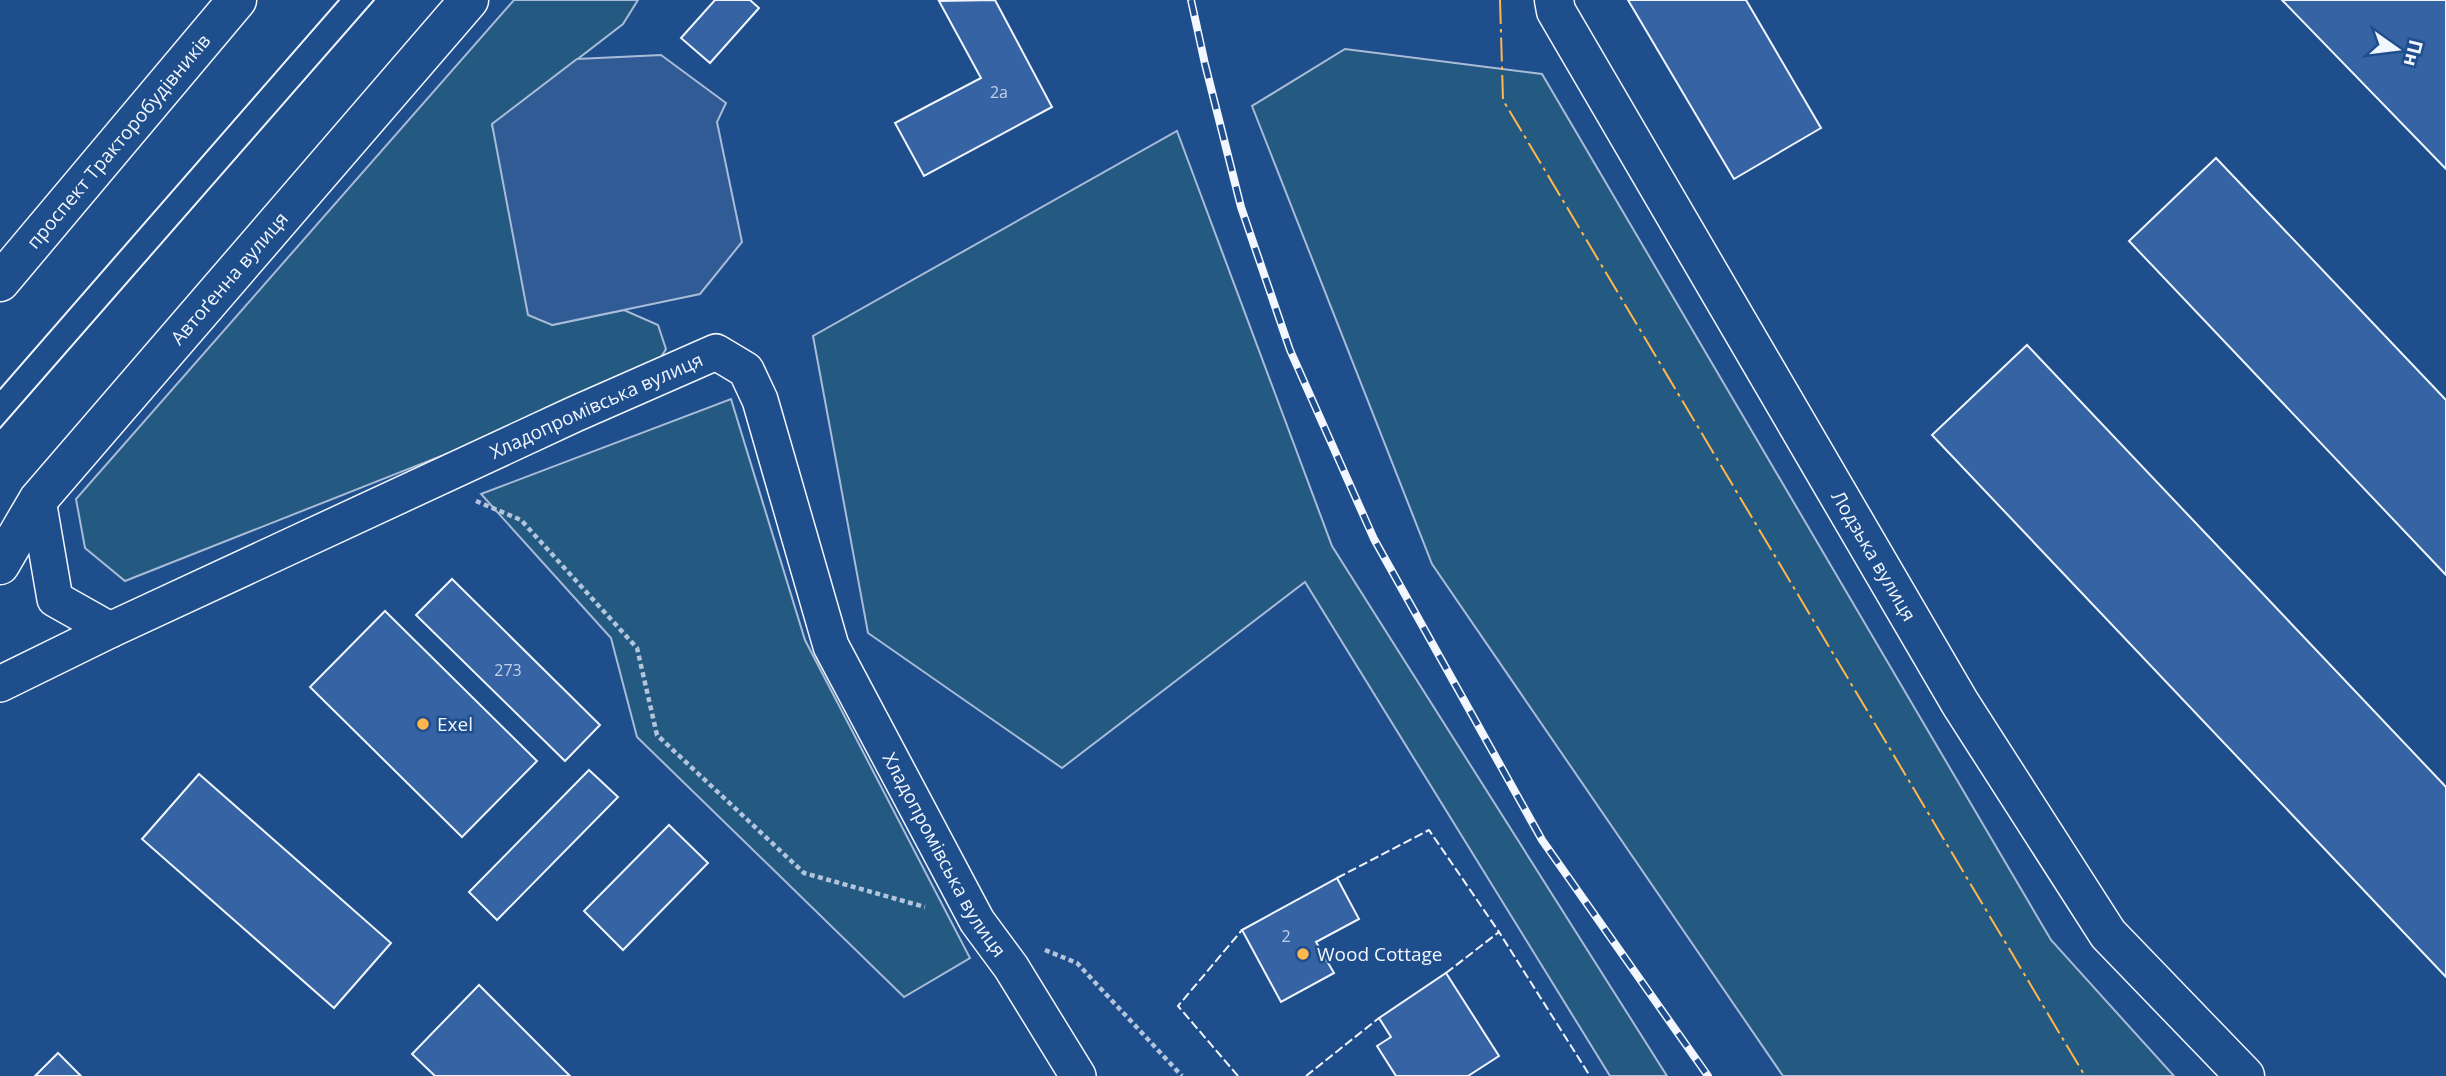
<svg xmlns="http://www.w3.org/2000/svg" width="2446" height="1076" font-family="'Open Sans',sans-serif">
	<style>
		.green { fill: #245a82; stroke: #a8bbd7; stroke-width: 2 }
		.parking { fill: #305b95; stroke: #a8bbd7; stroke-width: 2 }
		.building { fill: #3563a3; stroke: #f2f6ff; stroke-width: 2 }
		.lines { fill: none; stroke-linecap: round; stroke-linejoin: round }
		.minor-casing { stroke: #f2f6ff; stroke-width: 38 }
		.tertiary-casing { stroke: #f2f6ff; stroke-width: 41 }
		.secondary-casing { stroke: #f2f6ff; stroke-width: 41 }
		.path { stroke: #b3c4dc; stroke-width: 4.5; stroke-dasharray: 5 3.5; stroke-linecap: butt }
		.minor { stroke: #1f4e8c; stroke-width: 35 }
		.tertiary { stroke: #1f4e8c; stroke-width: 38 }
		.secondary { stroke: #1f4e8c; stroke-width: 38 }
		.tram { stroke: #f2f6ff; stroke-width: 2 }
		.rail-casing { stroke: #f2f6ff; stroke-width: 8 }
		.rail { stroke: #1f4e8c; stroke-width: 5; stroke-dasharray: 16; stroke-linecap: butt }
		.fence { stroke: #f2f6ff; stroke-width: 2; stroke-dasharray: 9 3.5; stroke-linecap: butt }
		.power { stroke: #ffb74d; stroke-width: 2; stroke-dasharray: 24 5 3.5 5; stroke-linecap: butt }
		.poi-dot { fill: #ffb74d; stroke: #1f4e8c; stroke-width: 2.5 }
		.labels { text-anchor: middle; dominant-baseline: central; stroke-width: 5; stroke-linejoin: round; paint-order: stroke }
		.number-label { font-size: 16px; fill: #c3d1e8 }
		.street-label { font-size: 19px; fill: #f2f6ff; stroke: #1f4e8c }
		.poi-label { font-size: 19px; fill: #f2f6ff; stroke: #1f4e8c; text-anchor: start }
	</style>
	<rect width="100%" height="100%" fill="#1f4e8c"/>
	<g class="green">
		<path d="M514 0H638L623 24 492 125 552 325 624 310 658 325 666 349 651 373 125 581 85 548 76 499Z"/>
		<path d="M1345 49 1542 74 2051 940 2174 1076H1783L1432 564 1252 106Z"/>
		<path d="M1177 131 1332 546 1667 1076H1610L1305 582 1062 768 868 633 813 336Z"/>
		<path d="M731 399 805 640 970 958 904 997 637 737 611 638 481 494Z"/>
	</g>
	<path class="parking" d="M661 55 726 103 717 122 742 242 700 294 552 325 528 315 492 124 577 59Z"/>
	<g class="building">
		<path d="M715 0H750L759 8 710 63 681 38Z"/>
		<path d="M995 0 1052 107 924 176 895 123 981 78 939 1Z"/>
		<path d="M1628 0H1746L1821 128 1734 179Z"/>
		<path d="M2282 0H2446V169Z"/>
		<path d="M2216 158 2446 400V575L2129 241Z"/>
		<path d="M2027 345 2446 787V977L1932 435Z"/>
		<path d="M452 579 600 725 565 761 416 615Z"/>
		<path d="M385 611 537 761 462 837 310 687Z"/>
		<path d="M589 770 618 797 497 920 469 892Z"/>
		<path d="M199 774 391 943 334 1008 142 839Z"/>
		<path d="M669 825 708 863 623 950 584 911Z"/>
		<path d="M1337 878 1359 919 1316 942 1334 973 1281 1002 1242 930Z"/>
		<path d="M1446 973 1499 1056 1468 1076H1396L1377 1046 1391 1037 1379 1018Z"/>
		<path d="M479 985 570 1076H435L412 1054Z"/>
		<path d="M58 1053 81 1076H35Z"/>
	</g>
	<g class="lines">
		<g class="minor-casing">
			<g id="minor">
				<path d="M38 500 55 599 110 630"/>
				<path id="s1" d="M0 684 110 630 575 414 716 352 746 370 760 400 831 646 977 921 1011 967 1078 1076"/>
			</g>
		</g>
		<g class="tertiary-casing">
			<g id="tertiary">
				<path id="s2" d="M1554 0 1556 11 1960 703 2108 934 2245 1076"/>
				<path id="s3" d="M0 565 38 500 469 0"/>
			</g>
		</g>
		<g class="secondary-casing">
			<g id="secondary">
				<path id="s4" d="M0 282 237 0"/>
			</g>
		</g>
		<g class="path">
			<path d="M476 501 521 520 637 648 657 735 804 873 925 907"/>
			<path d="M1045 950 1077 963 1182 1076"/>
		</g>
		<use href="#minor" class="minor"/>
		<use href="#tertiary" class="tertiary"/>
		<use href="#secondary" class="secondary"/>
		<g class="tram">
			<path d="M0 389 339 0"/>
			<path d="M0 428 374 0"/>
		</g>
		<g class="rail-casing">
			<path id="rail" d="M1191 0 1205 64 1241 207 1290 350 1374 539 1542 840 1708 1076"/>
		</g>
		<use href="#rail" class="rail"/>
		<g class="fence">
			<path d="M1337 878 1429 830 1499 932"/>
			<path d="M1446 973 1499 932 1590 1076"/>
			<path d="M1238 1076 1178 1006 1242 930"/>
			<path d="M1306 1076 1379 1018"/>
		</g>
		<path class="power" d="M1500 0 1503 100 2085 1076"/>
	</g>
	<g class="poi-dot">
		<circle cx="423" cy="724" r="7"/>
		<circle cx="1303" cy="954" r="7"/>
	</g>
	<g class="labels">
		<g class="number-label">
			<text x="999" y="92">2а</text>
			<text x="508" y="670">273</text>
			<text x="1286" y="936">2</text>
		</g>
		<g class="street-label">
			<text stroke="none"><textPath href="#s4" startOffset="184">проспект Тракторобудівників</textPath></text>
			<text stroke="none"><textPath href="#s3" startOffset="368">Автоґенна вулиця</textPath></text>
			<text stroke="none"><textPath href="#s1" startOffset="658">Хладопромівська вулиця</textPath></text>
			<text stroke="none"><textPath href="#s2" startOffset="642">Лодзька вулиця</textPath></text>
			<text stroke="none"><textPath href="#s1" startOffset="1351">Хладопромівська вулиця</textPath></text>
		</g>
		<g class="poi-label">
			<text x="437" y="724">Exel</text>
			<text x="1317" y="954">Wood Cottage</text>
		</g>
	</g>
	<g transform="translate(2397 49) rotate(104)" stroke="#1f4e8c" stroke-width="5" paint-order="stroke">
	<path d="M0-5L12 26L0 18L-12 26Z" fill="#f2f6ff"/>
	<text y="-10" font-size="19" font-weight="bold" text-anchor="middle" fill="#f2f6ff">Пн</text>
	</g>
</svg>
